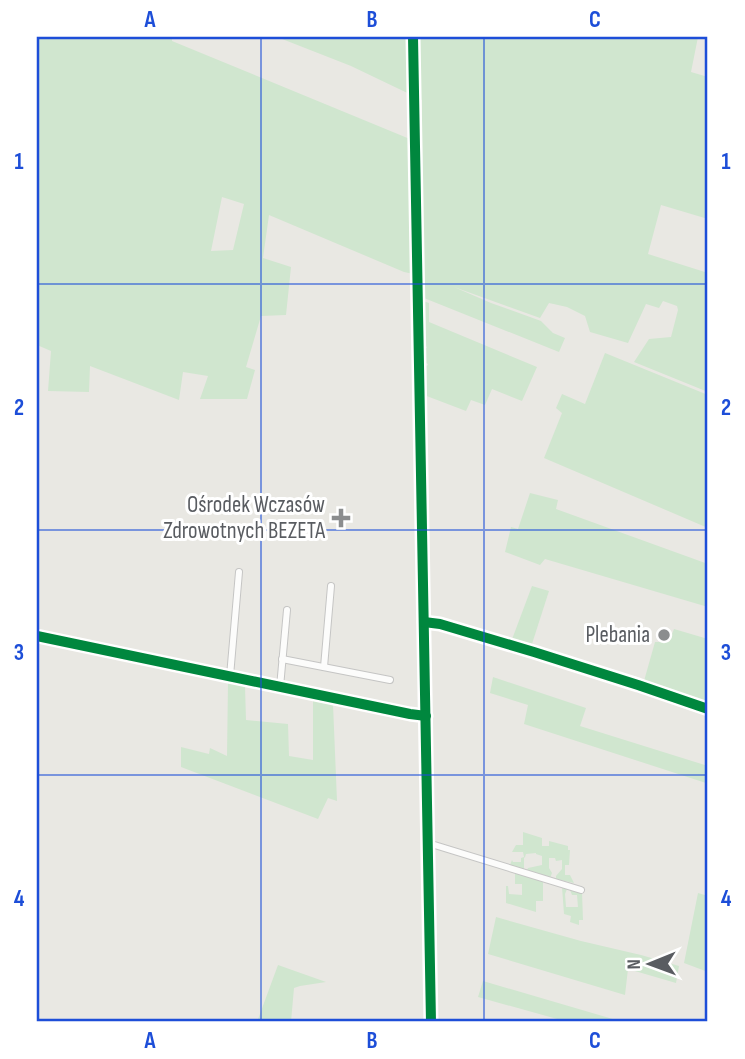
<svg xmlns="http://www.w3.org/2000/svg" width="745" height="1059" font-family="'Sofia Sans Condensed',sans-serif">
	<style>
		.green { fill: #d0e6cf; fill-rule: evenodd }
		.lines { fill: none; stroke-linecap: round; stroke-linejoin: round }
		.street-casing { stroke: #c5c5c4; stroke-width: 8 }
		.secondary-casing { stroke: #c6c6c5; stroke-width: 10 }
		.street { stroke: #fcfcfb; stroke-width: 6 }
		.secondary { stroke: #fcfcfb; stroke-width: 8 }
		.cycleway-casing { stroke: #fff; stroke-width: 15 }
		.cycleway { stroke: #00873e; stroke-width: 10 }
		.grid { fill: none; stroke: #1d4ed8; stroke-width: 2; stroke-opacity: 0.55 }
		.poi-dot { fill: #8b8d8e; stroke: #fff; stroke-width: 2.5 }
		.labels { text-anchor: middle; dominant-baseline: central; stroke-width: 6; stroke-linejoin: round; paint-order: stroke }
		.poi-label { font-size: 23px; fill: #595c61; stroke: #fff; text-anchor: end }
		.neatline { fill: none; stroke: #1d4ed8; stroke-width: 2.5 }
		.grid-label { font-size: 23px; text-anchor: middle; font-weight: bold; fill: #1d4ed8 }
	</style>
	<rect width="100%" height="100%" fill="#e9e8e3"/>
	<g class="green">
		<path d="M37 37H172V41L422 144V100L351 66 277 37H698L691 72 708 77V219L661 205 648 254 708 273V392L634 362 649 339 671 337 678 310 677 306 663 301 659 308 646 304 628 343 590 332 585 316 567 307 549 303 540 318 454 287 491 303 541 321 553 333 565 338 559 352 424 298 422 296 421 280 423 276 404 272 269 215 263 258 291 267 286 315 261 316 246 367 255 370 247 399H200L208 376 183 372 179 400 90 366 89 392 48 391 51 351 37 345ZM222 197 244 204 233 250 211 251Z"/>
		<path d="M423 301 429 303V322L537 367 522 401 492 389 485 405 471 400 466 411 424 395 423 364 427 366 428 364 423 362V347L427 348 426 346 423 344 422 302Z"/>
		<path d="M605 353 708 395V528L544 458 562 413 556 408 562 394 585 404Z"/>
		<path d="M530 493 558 500 556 509 708 564V607L545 559 540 565 505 552 511 527 518 529Z"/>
		<path d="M532 586 549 591 531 647 511 642Z"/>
		<path d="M674 629 708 639V703L644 681 655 642H669Z"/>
		<path d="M493 677 586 708 580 726 708 766 706 783 524 724 528 705 490 693Z"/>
		<path d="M228 682 245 686 246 720 288 724 289 756 313 760V700L333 704 337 801 328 798 318 819 181 767V747L209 754 210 748 227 756Z"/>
		<path d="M523 832 542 838V846H549V841L568 846V850H570L569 865H565V875H570L574 883 556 879V876L562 869V860L556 861 555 858H549V868L552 873 550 878 527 870 528 868 542 865V856L536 854V853L526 854 525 857 524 858V869L510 865 512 860 513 862H521V858L524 857 523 852H512L516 845H523Z"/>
		<path d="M515 871 543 879V901H536V912L506 903V886H508L509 894 522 895V884H515Z"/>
		<path d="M562 887 567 889 565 894 566 907H578L577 895H572L570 890 572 889 582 892 583 920H579V925L570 922 571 916 564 914Z"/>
		<path d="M698 893 708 896V972L684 963Z"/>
		<path d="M496 917 581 941 641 955 679 966 676 983 628 969 625 995 488 954Z"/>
		<path d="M278 965 326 982 300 986 294 988 291 1022H257Z"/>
		<path d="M483 981 623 1022H568L478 997Z"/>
	</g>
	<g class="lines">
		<g class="street-casing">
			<g id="street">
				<path d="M282 659 390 680"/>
				<path d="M324 667 331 586"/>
				<path d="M230 676 239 572"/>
				<path d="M280 687 287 610"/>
				<path d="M428 843 581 890"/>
			</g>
		</g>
		<g class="secondary-casing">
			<g id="secondary">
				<path d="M413 37 431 1022"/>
				<path d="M424 622 440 624 534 652 638 685 708 709"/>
				<path d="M37 636 410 714 426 716"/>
			</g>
		</g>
		<use href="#street" class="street"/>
		<use href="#secondary" class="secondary"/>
		<g class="cycleway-casing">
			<g id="cycleway">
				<path d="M413 37 431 1022"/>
				<path d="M424 622 440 624 534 652 638 685 708 709"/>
				<path d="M37 636 410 714 426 716"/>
			</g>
		</g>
		<use href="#cycleway" class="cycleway"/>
	</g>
	<path class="grid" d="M261 37V1022M484 37V1022M37 284H708M37 530H708M37 775H708"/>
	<g class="poi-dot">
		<path d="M337.5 507.5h7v7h7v7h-7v7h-7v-7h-7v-7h7z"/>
		<circle cx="664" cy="635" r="7"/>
	</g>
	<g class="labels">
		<g class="poi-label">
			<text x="325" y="505">Ośrodek Wczasów<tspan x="325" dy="26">Zdrowotnych BEZETA</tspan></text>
			<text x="650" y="635">Plebania</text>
		</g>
	</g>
	<rect width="745" height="1059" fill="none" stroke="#ffffff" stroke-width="77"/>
	<g transform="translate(650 964) rotate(269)" stroke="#ffffff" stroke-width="5" paint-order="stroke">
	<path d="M0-5L12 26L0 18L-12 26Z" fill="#595c61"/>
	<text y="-10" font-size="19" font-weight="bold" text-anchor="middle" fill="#595c61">N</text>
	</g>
	<rect x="38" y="38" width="668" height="982" class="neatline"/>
	<g class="grid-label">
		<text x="150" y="27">A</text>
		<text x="372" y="27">B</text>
		<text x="595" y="27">C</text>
		<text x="19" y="169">1</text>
		<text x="726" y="169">1</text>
		<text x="19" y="415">2</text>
		<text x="726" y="415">2</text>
		<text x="19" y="660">3</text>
		<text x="726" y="660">3</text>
		<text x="19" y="906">4</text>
		<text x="726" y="906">4</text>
		<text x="150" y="1048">A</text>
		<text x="372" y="1048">B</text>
		<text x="595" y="1048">C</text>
	</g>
</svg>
